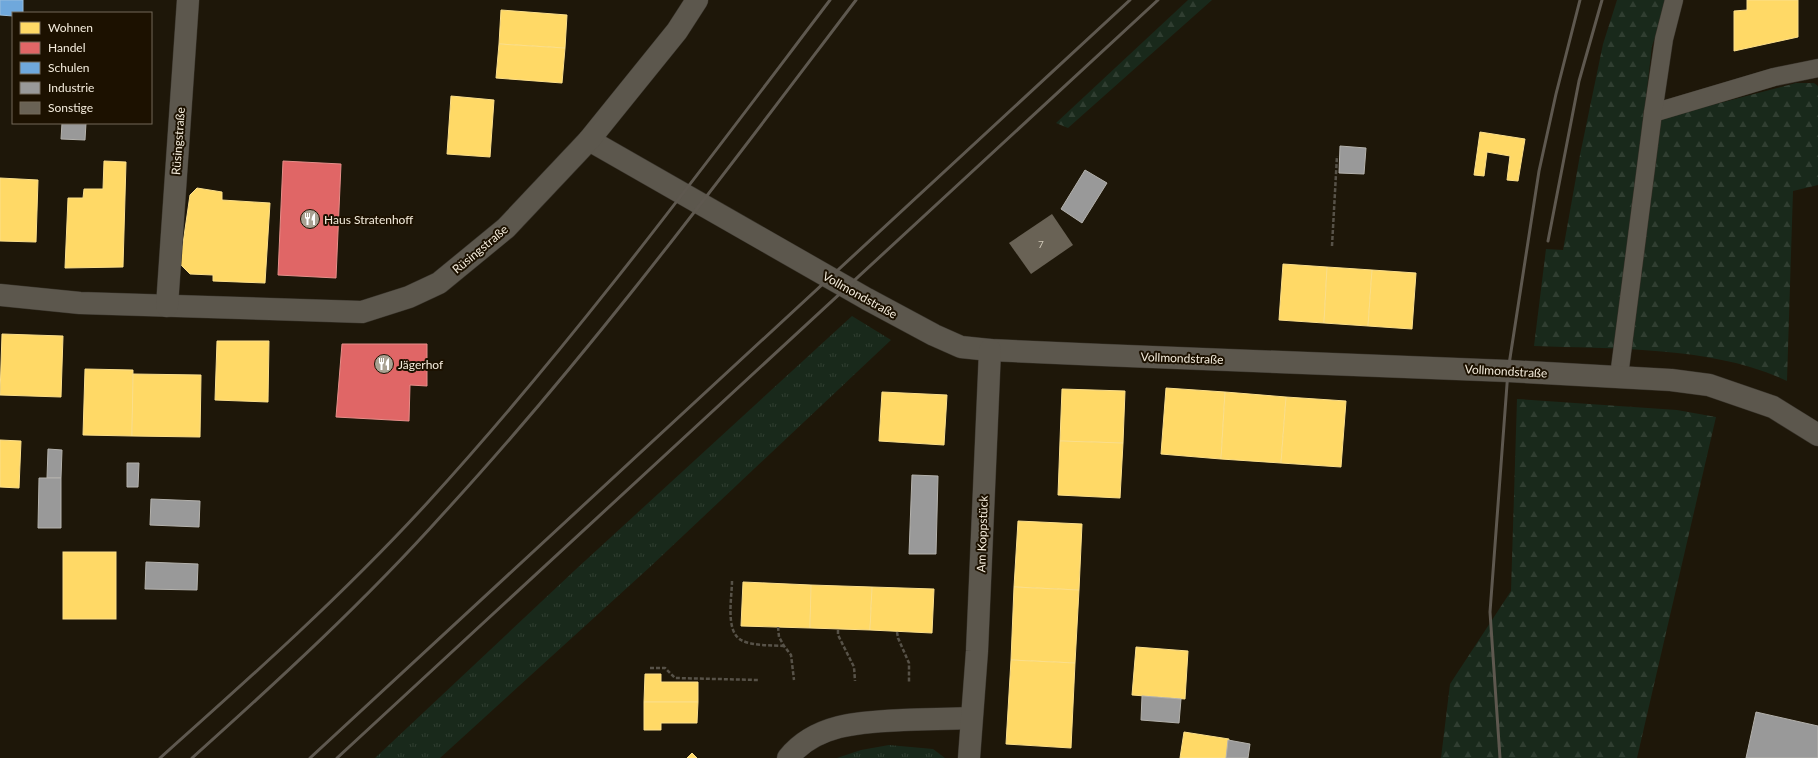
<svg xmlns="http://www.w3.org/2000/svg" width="1818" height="758" font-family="Lato,sans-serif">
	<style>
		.grass { fill: url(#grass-tufts) }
		.forest { fill: url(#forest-firs) }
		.homes { fill: #ffd966; stroke: #fcdf89 }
		.shops { fill: #e06666; stroke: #e68e89 }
		.schools { fill: #6fa8dc; stroke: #97bcdc }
		.industry { fill: #999; stroke: #b4b2ad }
		.building { fill: #696255 }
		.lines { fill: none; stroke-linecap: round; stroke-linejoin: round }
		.service-casing { stroke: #373229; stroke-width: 19 }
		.minor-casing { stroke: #373229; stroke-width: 23 }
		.path { stroke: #575248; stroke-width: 2.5; stroke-dasharray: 4 2; stroke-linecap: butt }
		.service { stroke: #5c574d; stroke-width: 18 }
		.minor { stroke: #5c574d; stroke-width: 22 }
		.rail { stroke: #5e584f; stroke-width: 3 }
		.labels { text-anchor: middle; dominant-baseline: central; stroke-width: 4; stroke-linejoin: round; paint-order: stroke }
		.number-label { font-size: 10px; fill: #d1caba }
		.street-label { font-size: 12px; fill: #f4ecdc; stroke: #1c1100 }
		.poi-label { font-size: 12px; fill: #f4ecdc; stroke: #1c1100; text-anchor: start }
	</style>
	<defs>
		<pattern id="grass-tufts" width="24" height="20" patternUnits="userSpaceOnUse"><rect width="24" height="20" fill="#19291b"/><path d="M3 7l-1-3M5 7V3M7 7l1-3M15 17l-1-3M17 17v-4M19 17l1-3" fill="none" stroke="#303e31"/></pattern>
		<pattern id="forest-firs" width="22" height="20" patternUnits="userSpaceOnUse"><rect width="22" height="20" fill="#19291b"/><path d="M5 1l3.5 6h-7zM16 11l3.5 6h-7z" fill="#303e31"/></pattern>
	</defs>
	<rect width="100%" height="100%" fill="#1e1709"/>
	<g class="grass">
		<path d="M852 316 891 340 651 566 440 758H375L574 571Z"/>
		<path d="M889 745 933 749 945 758H837L861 750Z"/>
	</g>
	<g class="forest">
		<path d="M1188 0H1212L1068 128 1056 123Z"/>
		<path d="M1617 0H1668L1652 46 1643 123 1796 83H1814L1818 86V185L1793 191 1787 381C1714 346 1613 349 1534 346L1546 249 1563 250 1580 155 1603 44Z"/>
		<path d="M1517 399 1677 410 1716 417 1637 758H1441L1450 684 1511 591Z"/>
	</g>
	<g class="homes">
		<path d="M1747 0H1798V37L1734 51V11L1747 10Z"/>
		<path d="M501 10 567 15 565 48 499 44Z"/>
		<path d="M499 44 565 48 562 83 496 78Z"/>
		<path d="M451 96 494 100 490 157 447 154Z"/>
		<path d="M1480 132 1525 139 1518 181 1507 180 1510 156 1487 152 1484 176 1474 175Z"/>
		<path d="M104 161 126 162 123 267 65 268 68 198H83L84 189H103Z"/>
		<path d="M0 178 38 180 36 242 0 241Z"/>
		<path d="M197 188 222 192V200L270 203 265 283 213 281V275L190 274 180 264 190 195Z"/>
		<path d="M1283 264 1327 267 1324 323 1279 320Z"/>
		<path d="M1327 267 1372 270 1368 326 1324 323Z"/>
		<path d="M1372 270 1416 273 1412 329 1368 326Z"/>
		<path d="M2 334 63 336 61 397 0 395Z"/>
		<path d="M217 341H269L268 402 215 400Z"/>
		<path d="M85 369 133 370 132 436 83 435Z"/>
		<path d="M133 374 201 375 200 437 132 436Z"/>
		<path d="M1166 388 1225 392 1221 459 1161 454Z"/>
		<path d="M1062 389 1125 391 1123 443 1060 441Z"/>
		<path d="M882 392 947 395 944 445 879 441Z"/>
		<path d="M1225 392 1286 397 1281 463 1221 459Z"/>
		<path d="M1286 397 1346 401 1341 467 1281 463Z"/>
		<path d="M0 440 21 441 19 488 0 487Z"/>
		<path d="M1060 441 1123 443 1120 498 1058 495Z"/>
		<path d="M1018 521 1082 524 1079 590 1014 587Z"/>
		<rect x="63" y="552" width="53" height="67"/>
		<path d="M743 582 811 585 810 628 741 626Z"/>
		<path d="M811 585 872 587 870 630 810 628Z"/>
		<path d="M872 587 934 589 932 633 870 630Z"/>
		<path d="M1014 587 1079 590 1075 663 1011 660Z"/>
		<path d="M1136 647 1188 651 1185 699 1132 695Z"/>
		<path d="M1011 660 1075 663 1071 748 1006 744Z"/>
		<path d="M645 674H661V682H698V702H644Z"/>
		<path d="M644 702H698L697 723H661V730H644Z"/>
		<path d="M1184 732 1229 739 1226 758H1180Z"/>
		<path d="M692 753 697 758H687Z"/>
	</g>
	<g class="shops">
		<path d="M283 161 341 164 336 278 278 275Z"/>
		<path d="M342 344H427V386L410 385 409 421 336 417Z"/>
	</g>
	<path class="schools" d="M0 0H23V13H13V16L0 15Z"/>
	<g class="industry">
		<path d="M62 123H86L85 140 61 139Z"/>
		<path d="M1340 146 1366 148 1364 174 1339 173Z"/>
		<path d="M1085 170 1107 183 1082 223 1061 209Z"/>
		<path d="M48 449 62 450 61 478H47Z"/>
		<path d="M127 463H139L138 487H127Z"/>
		<path d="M912 475 938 476 936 554H909Z"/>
		<path d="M39 478H61V528H38Z"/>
		<path d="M151 499 200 501 199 527 150 525Z"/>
		<path d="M146 562 198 564 197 590 145 589Z"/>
		<path d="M1142 696 1181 699 1179 723 1141 720Z"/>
		<path d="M1756 712 1818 726V758H1746Z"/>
		<path d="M1228 740 1250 744 1248 758H1226Z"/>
	</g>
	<path class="building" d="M1052 214 1073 245 1031 274 1009 243Z"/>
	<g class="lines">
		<g class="service-casing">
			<g id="service">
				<path d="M1653 113 1774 77 1818 68"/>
				<path d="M1619 376 1653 113 1664 39 1674 0"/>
			</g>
		</g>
		<g class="minor-casing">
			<g id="minor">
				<path d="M589 140 867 299 934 335 961 347 990 350 1102 355 1508 371 1671 380 1709 385 1773 407 1818 435"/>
				<path d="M0 295 80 303 362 312 409 297 439 283 506 228 589 140 677 31 697 0"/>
				<path d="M167 306 188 0"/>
				<path d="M788 758C816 723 862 722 903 720 926 719 949 719 971 718"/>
				<path d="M969 758 977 651 990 350"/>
			</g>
		</g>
		<g class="path">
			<path d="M1332 246 1337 156"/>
			<path d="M732 581C732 597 725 631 741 640 752 646 771 645 784 646"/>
			<path d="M778 627 779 637 784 646 791 655 794 680"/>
			<path d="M838 630V635L854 667 855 681"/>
			<path d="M897 632 898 638 909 663V682"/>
			<path d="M650 668H665L675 678 759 680"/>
		</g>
		<use href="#service" class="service"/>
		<use href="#minor" class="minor"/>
		<g class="rail">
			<path d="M1548 241 1579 81 1602 0"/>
			<path d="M160 758C252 676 345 593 429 501 573 343 701 170 830 0"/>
			<path d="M192 758C279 680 365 601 443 514 592 352 723 175 856 0"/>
			<path d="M310 758 1130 0"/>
			<path d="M337 758 1158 0"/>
			<path d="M1500 758 1490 612 1508 371 1539 171 1556 94 1580 0"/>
		</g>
	</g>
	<defs>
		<g id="restaurant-disc" transform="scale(1)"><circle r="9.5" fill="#a9a192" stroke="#1c1100"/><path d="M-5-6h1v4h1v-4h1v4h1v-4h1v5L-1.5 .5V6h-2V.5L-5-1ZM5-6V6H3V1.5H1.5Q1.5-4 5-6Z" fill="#fff"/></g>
	</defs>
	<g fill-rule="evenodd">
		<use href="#restaurant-disc" x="310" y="219"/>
		<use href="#restaurant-disc" x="384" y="364"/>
	</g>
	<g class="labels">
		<g class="number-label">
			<text x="1041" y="244">7</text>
		</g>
		<g class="street-label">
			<text transform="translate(178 141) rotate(-86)">Rüsingstraße</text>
			<text transform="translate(480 249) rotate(-40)">Rüsingstraße</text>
			<text transform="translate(860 295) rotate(29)">Vollmondstraße</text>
			<text transform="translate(1182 358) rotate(2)">Vollmondstraße</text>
			<text transform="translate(1506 371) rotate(3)">Vollmondstraße</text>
			<text transform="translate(982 534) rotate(-88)">Am Koppstück</text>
		</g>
		<g class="poi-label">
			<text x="324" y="219">Haus Stratenhoff</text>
			<text x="398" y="364">Jägerhof</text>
		</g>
	</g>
	<rect x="12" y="12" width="140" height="112" fill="#1c1100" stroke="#726958"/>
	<rect x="20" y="22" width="20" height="12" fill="#ffd966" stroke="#726958"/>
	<text x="48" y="32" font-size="12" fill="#f4ecdc">Wohnen</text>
	<rect x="20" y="42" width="20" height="12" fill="#e06666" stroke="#726958"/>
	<text x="48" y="52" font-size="12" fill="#f4ecdc">Handel</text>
	<rect x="20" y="62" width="20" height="12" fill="#6fa8dc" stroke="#726958"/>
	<text x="48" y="72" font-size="12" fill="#f4ecdc">Schulen</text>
	<rect x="20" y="82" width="20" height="12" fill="#999999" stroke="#726958"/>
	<text x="48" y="92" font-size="12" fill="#f4ecdc">Industrie</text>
	<rect x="20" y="102" width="20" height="12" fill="#696255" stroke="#726958"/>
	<text x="48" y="112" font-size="12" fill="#f4ecdc">Sonstige</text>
</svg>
